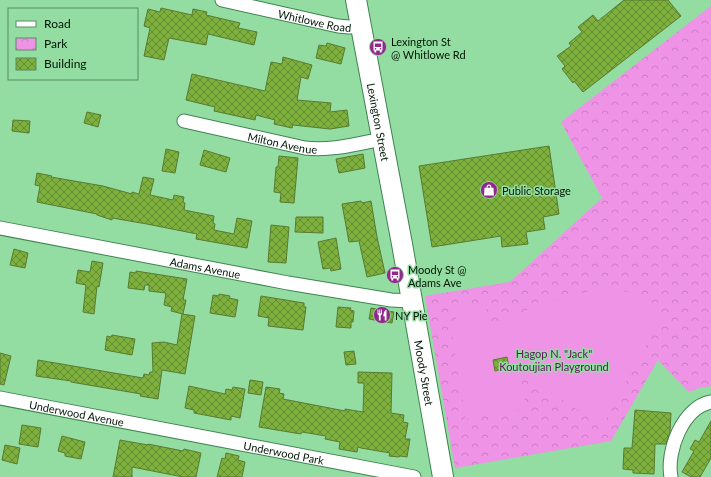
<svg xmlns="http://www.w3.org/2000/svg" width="711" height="477" font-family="Lato,sans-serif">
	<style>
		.park { fill: url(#park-crowns) }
		.garden { fill: #ef93e7 }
		.building { fill: url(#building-cross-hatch); stroke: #597b31 }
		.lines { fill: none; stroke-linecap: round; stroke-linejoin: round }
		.street-casing { stroke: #3d8550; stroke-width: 15 }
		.primary-casing { stroke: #3d8550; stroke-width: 22 }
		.street { stroke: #fff; stroke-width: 13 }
		.primary { stroke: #fff; stroke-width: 20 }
		.labels { text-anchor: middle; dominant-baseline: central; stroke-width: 3; stroke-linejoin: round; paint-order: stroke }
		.street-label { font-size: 11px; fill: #001603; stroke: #93dca2 }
		.poi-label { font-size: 11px; fill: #001603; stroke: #93dca2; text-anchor: start }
		.park-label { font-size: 11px; fill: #651262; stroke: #93dca2 }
	</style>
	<defs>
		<pattern id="park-crowns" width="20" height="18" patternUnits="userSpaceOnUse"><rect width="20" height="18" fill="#ef93e7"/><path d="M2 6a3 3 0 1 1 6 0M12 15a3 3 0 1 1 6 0" fill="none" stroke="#cb7ec4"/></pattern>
		<pattern id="building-cross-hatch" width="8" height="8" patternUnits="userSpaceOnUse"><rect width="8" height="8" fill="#7db03d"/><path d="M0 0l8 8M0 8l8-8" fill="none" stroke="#648e31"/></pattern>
	</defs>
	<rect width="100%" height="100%" fill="#93dca2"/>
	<path class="park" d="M711 6V386L699 388 689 392 658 360 611 441 455 468 425 296 510 282 602 198 561 122Z"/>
	<path class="garden" d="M603 290C626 290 649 293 662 315L606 419 594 421 520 371 526 409 466 419 451 327 463 308 485 304 491 330C524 308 562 294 603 290Z"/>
	<g class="building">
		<path d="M624 0H668L681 16 583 92 574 81 573 83 562 69 565 66 557 56 571 46 569 43 582 32 578 27 593 15 598 21Z"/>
		<path d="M161 8 192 15 193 9 207 12 206 15 240 23 238 28 257 32 254 45 208 34 206 45 169 38 164 60 144 56 150 28 144 26 148 9 160 12Z"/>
		<path d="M327 43 345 48 341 64 316 58 319 45 326 46Z"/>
		<path d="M283 57 312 65 308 79 301 77 297 100 331 103 330 112 347 110 349 126 330 129 293 125 292 128 274 124 275 120 256 115 255 120 214 111 215 107 186 100 192 74 265 91 271 62 282 64Z"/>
		<path d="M87 112 101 115 98 127 84 123Z"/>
		<path d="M13 120 30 121 29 133 12 131Z"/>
		<path d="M549 146 559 214 543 217 545 229 526 232 528 244 502 247 501 236 432 247 419 166Z"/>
		<path d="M166 149 179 152 175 173 162 171Z"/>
		<path d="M204 150 230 158 226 172 200 165Z"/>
		<path d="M363 154 365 168 339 173 336 159Z"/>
		<path d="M279 156 298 158 294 203 280 202 281 193 274 192 276 167H278Z"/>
		<path d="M37 173 52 176 51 177 103 186 132 194V192L139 194 143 177 154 179 150 195 173 200 174 195 184 197 183 202 185 203 184 210 214 216 213 223 215 224 214 230 234 234 237 218 252 221 247 248 196 239 197 234 147 224 112 218V220L97 215V214L37 202 40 186 35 185Z"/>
		<path d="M361 201 362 203 371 201 377 237 385 273 367 277 359 241 349 242 342 204Z"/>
		<path d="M296 217H323V233L295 232Z"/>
		<path d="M271 225 289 227 286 263 268 262Z"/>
		<path d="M336 238 341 269 331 271 330 268 323 269 318 242Z"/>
		<path d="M14 249 28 253 25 268 10 265Z"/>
		<path d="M92 261 103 263 99 287 97 286 94 314 83 312 86 285 76 283 78 270 90 272Z"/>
		<path d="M136 271 187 279 183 300H186L183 314 171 311 172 307 164 305 166 293 149 291V285H145L144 290 128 288 130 272 136 273Z"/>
		<path d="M219 294 230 296 229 298 238 300 235 317 210 313 213 295 219 296Z"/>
		<path d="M261 296 304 303V307H306L303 330 268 326 269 318 258 316Z"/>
		<path d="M338 307 351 308 350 310 354 311 353 322H351V328L336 327Z"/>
		<path d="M371 308 394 312 392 323 369 319Z"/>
		<path d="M182 314 195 316 185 374 162 370 158 399 140 396 141 394 71 382V381L36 376 38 360 143 378 144 374 149 375 150 372H153L152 343 164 342 177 345Z"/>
		<path d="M112 335 135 339 132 355 105 350 107 336 111 337Z"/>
		<path d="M354 351 356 364 346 365 344 352Z"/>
		<path d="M0 353 11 356 4 385 0 384Z"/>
		<path d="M507 357 509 367 495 371 493 360Z"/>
		<path d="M358 372 392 373 391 413 404 415 403 422 408 423 405 439H410L407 457 400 456 399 457 389 456 390 453 361 448 358 447 357 452 339 449 340 442 325 439 326 436 302 432 301 434 259 427 266 387 280 389 279 393 284 394 283 399 345 411V409L363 412 364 383H358Z"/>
		<path d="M250 380 263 382 261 395 248 393Z"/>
		<path d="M189 386 225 394 226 389 232 390 233 387 245 389 240 418 231 416V420L194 413V410L185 408Z"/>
		<path d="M635 410 671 413 670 432 666 444H655L654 474 633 473V470L623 469 624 448H632Z"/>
		<path d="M711 421V458L700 477H691L682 472 694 451 690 449 695 440 699 442Z"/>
		<path d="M22 425 41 428 38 447 19 444Z"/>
		<path d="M62 436 85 442 81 459 65 456V453L58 451Z"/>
		<path d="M120 440 148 445V444L183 451 184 449 201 453 196 477H183L132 467V477H113Z"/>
		<path d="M5 445 20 448 17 464 2 460Z"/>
		<path d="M226 453 239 456 238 460 245 462 242 477H217L222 458 225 459Z"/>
	</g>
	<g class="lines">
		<g class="street-casing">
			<g id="street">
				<path id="s1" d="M222 0 338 26 349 27 361 26"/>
				<path id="s2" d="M184 121 305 148C331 151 357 144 382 139"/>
				<path id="s3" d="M0 228 288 283 391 300 411 301"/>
				<path id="s4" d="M0 398 414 477"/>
				<path d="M671 477C666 451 683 407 711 402"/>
			</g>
		</g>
		<g class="primary-casing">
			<g id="primary">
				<path id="s5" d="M356 0 402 244 443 477"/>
			</g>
		</g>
		<use href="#street" class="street"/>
		<use href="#primary" class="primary"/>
	</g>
	<defs>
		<g id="bus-disc" transform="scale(0.9)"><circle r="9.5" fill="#91288c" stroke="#93dca2"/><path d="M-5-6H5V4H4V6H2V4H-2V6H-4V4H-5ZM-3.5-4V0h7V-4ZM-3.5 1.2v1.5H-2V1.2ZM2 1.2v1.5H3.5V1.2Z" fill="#fff"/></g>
		<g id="shop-disc" transform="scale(0.9)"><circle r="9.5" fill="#91288c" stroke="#93dca2"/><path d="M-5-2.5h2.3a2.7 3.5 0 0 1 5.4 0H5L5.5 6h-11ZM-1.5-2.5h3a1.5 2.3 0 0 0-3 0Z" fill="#fff"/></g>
		<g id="restaurant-disc" transform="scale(0.9)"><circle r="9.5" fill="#91288c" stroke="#93dca2"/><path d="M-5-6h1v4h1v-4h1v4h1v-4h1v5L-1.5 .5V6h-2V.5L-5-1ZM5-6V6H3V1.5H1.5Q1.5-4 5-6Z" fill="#fff"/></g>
	</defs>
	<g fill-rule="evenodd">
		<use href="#bus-disc" x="378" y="47"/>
		<use href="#shop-disc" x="489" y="190"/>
		<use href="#bus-disc" x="395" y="275"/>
		<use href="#restaurant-disc" x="382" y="315"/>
	</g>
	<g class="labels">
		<g class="street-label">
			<text stroke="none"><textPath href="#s1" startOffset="95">Whitlowe Road</textPath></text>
			<text stroke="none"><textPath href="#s5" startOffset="124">Lexington Street</textPath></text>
			<text stroke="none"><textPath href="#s2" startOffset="101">Milton Avenue</textPath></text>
			<text stroke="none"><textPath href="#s3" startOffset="209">Adams Avenue</textPath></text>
			<text stroke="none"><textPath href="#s5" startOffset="379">Moody Street</textPath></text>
			<text stroke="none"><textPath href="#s4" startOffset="78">Underwood Avenue</textPath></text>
			<text stroke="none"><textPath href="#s4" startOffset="289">Underwood Park</textPath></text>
		</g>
		<g class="poi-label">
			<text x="391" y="41">Lexington St<tspan x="391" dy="13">@ Whitlowe Rd</tspan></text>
			<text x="502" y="190">Public Storage</text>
			<text x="408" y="269">Moody St @<tspan x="408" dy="13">Adams Ave</tspan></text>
			<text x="395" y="315">NY Pie</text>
		</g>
		<g class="park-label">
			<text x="554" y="353">Hagop N. "Jack"<tspan x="554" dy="13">Koutoujian Playground</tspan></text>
		</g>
	</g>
	<rect x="8" y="8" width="130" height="72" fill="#93dca2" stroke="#588d62"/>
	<rect x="16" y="21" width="20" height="6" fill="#ffffff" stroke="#588d62"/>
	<text x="44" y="28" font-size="12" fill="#001603">Road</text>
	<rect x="16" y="38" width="20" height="12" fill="url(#park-crowns)" stroke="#588d62"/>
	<text x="44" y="48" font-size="12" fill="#001603">Park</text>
	<rect x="16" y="58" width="20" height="12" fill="url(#building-cross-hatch)" stroke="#588d62"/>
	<text x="44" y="68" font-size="12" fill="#001603">Building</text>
</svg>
